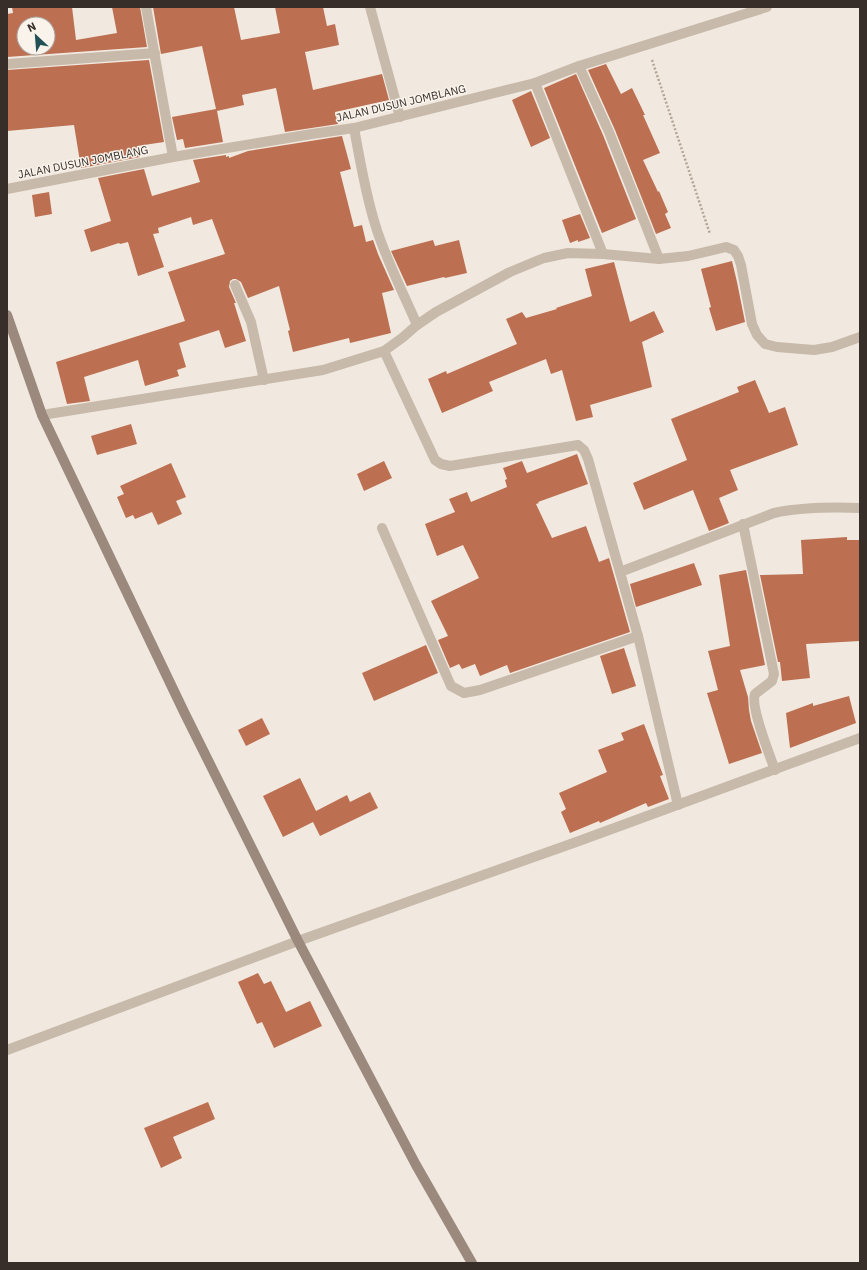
<svg xmlns="http://www.w3.org/2000/svg" width="867" height="1270" font-family="'IBM Plex Sans',sans-serif">
	<style>
		.building { fill: #bd6f51; fill-rule: evenodd }
		.lines { fill: none; stroke-linecap: round; stroke-linejoin: round }
		.path { stroke: #b4a496; stroke-width: 2.5; stroke-dasharray: 2 2; stroke-linecap: butt }
		.lane { stroke: #c8baab; stroke-width: 10 }
		.street { stroke: #c8baab; stroke-width: 10 }
		.secondary { stroke: #9c897d; stroke-width: 10 }
		.labels { text-anchor: middle; dominant-baseline: central; stroke-width: 3; stroke-linejoin: round; paint-order: stroke }
		.street-label { font-size: 11px; fill: #372e2a; stroke: #f9f3eb }
	</style>
	<rect width="100%" height="100%" fill="#f1e9df"/>
	<g class="building">
		<path d="M12 7H72L76 40 117 33 112 7H140L147 47 7 57V14L13 13ZM24 24H48V48H24Z"/>
		<path d="M153 7H234L241 40 280 33 275 7H323L327 26 335 24 339 45 305 52 313 90 382 74 389 100 335 112 338 124 285 132 276 88 242 95 244 105 217 111 223 142 185 148 183 139 177 140 172 117 216 109 202 46 161 54Z"/>
		<path d="M149 60 164 142 137 146 140 157 81 168 74 125 7 131V70Z"/>
		<path d="M606 64 621 94 632 88 645 115H643L660 153 643 160 658 192 659 191 668 212 665 214 671 228 656 234 615 130 588 70Z"/>
		<path d="M576 74 603 135 636 219 602 233 544 88Z"/>
		<path d="M531 91 550 138 531 147 512 100Z"/>
		<path d="M342 136 351 169 340 172 354 227 362 225 366 242 373 240 378 254 394 290 382 293 391 333 350 343 349 338 293 352 288 331 290 330 279 286 248 298 241 282 236 279H233L230 281 229 287 236 303H234L246 341 225 348 219 330 179 343 186 367 177 370 179 376 145 386 138 360 84 377 90 401 67 404 56 362 185 321 168 272 225 254 212 219 193 225 191 217 158 228 159 233 153 234 164 267 138 276 128 242 120 244 119 243 91 252 84 230 111 221 98 178 144 169 152 196 200 182 193 160 226 155V157L229 156V158L248 151Z"/>
		<path d="M49 192 52 214 35 217 32 195Z"/>
		<path d="M580 214 590 238 578 242V240L570 243 562 220Z"/>
		<path d="M433 240 435 246 459 240 467 273 445 278 444 277 407 286 391 251Z"/>
		<path d="M732 261 737 282 745 322 716 331 709 308 711 307 701 269Z"/>
		<path d="M614 262 630 322 654 311 664 332 642 342 652 387 590 405 593 417 576 421 562 370 551 374 546 359 489 382 493 391 442 413 428 379 446 371 447 374 517 344 506 319 522 312 526 318 557 309 556 308 592 296 585 269Z"/>
		<path d="M755 380 769 413 785 407 798 445 730 470 738 490 719 498 729 523 709 531 693 490 644 510 633 483 687 460 671 419 739 392 737 387Z"/>
		<path d="M131 424 137 444 97 455 91 436Z"/>
		<path d="M577 454 588 484 538 502 539 503 536 504 552 538 586 526 599 562 609 558 630 632 510 673 507 665 480 676 475 664 462 669 459 664 450 668 438 640 448 636 431 601 479 578 463 545 437 556 425 524 455 512 449 499 467 492 471 502 507 487 505 480 507 479 503 468 522 461 527 473Z"/>
		<path d="M384 461 392 478 364 491 357 474Z"/>
		<path d="M171 463 186 497 176 501 182 514 158 525 152 512 135 519 133 515 126 518 117 497 124 494 120 486Z"/>
		<path d="M847 537V540H860V641L806 644 810 678 782 681 780 662H778L760 575 803 574 801 540Z"/>
		<path d="M694 563 702 585 636 607 630 584Z"/>
		<path d="M746 570 765 665 740 670 748 697 749 710 751 721 762 753 729 764 707 693 718 690 708 651 730 646 719 575Z"/>
		<path d="M426 645 438 673 374 701 362 673Z"/>
		<path d="M624 648 636 686 612 694 600 656Z"/>
		<path d="M849 696 856 723 790 748 786 713 813 703V706Z"/>
		<path d="M262 718 270 734 246 746 238 730Z"/>
		<path d="M644 724 663 775 660 776 669 799 648 807 646 803 600 823 599 821 570 833 561 812 566 809 559 793 607 772 598 750 624 740 621 733Z"/>
		<path d="M300 778 316 811 347 795 350 802 370 792 378 808 320 836 313 822 283 837 263 796Z"/>
		<path d="M258 973 264 984 271 981 286 1012 310 1001 322 1026 274 1048 262 1022 257 1024 238 982Z"/>
		<path d="M208 1102 215 1119 173 1137 182 1158 161 1168 144 1128Z"/>
	</g>
	<g class="lines">
		<path class="path" d="M652 60 710 234"/>
		<path class="lane" d="M235 285 251 322 264 380"/>
		<g class="street">
			<path d="M146 7 173 157"/>
			<path d="M370 7 400 117"/>
			<path d="M7 64 155 53"/>
			<path d="M579 66 609 132 659 259"/>
			<path d="M535 83 603 254"/>
			<path d="M354 128C360 160 365 192 375 224 385 258 403 292 417 325"/>
			<path d="M7 189 173 157 312 134 354 128 535 83 579 66 767 7"/>
			<path d="M384 351 435 460 441 464 450 466 578 445 584 450 588 459 638 636 678 805"/>
			<path d="M42 415 323 370 384 351 402 338 417 325 436 312 510 272 544 258 568 253 603 254 659 259 688 256 726 247 734 250 738 256 741 265 752 324 757 335 765 344 777 347 814 350 832 347 860 337"/>
			<path d="M743 524 774 674 772 681 755 694C750 706 770 756 775 770"/>
			<path d="M382 528 451 686 464 693 480 690 638 636"/>
			<path d="M620 572 774 513C802 507 831 507 860 508"/>
			<path d="M7 1050 298 941 579 841 860 738"/>
		</g>
		<path class="secondary" d="M7 315 42 415 184 712 298 941 416 1165 472 1263"/>
	</g>
	<g class="labels">
		<g class="street-label">
			<text transform="translate(401 103) rotate(-13)">JALAN DUSUN JOMBLANG</text>
			<text transform="translate(83 162) rotate(-11)">JALAN DUSUN JOMBLANG</text>
		</g>
	</g>
	<rect width="867" height="1270" fill="none" stroke="#372e2a" stroke-width="16"/>
	<g transform="translate(36 36) rotate(334)"><circle r="19" fill="#f9f3eb" stroke="#aba49e"/>
	<path d="M0-3L7 15L0 10L-7 15Z" fill="#225055"/>
	<text y="-6" font-size="11" font-weight="bold" text-anchor="middle" fill="#372e2a">N</text>
	</g>
</svg>
